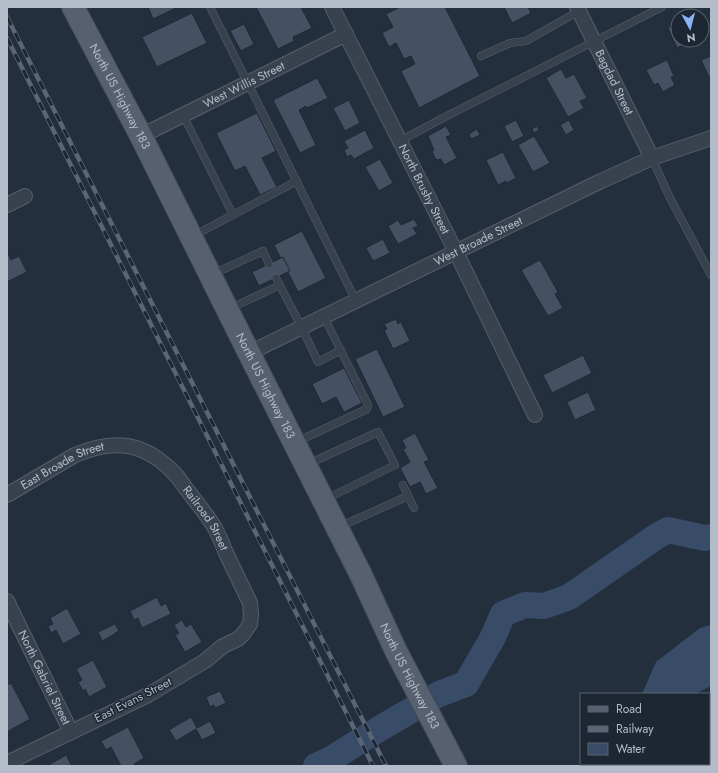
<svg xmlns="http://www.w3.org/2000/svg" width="718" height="773" font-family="Jost,sans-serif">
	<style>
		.water { fill: #394c67 }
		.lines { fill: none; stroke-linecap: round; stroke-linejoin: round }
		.river { stroke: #394c67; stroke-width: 26 }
		.building { fill: #455162; stroke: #1f2835 }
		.lane-casing { stroke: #565f6c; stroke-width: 8 }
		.street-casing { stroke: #565f6c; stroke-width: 16 }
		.primary-casing { stroke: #414a57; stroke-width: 24 }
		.lane { stroke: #38414e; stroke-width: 7 }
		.street { stroke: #38414e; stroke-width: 14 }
		.primary { stroke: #56606e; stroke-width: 22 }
		.rail-casing { stroke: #5a6575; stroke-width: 4.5 }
		.rail { stroke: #1d2633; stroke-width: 3; stroke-dasharray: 9; stroke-linecap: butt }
		.labels { text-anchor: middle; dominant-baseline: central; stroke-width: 3; stroke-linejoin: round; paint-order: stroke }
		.street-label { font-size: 12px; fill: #b4bcc9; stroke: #1d2633 }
	</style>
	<rect width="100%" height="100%" fill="#242f3e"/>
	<path class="water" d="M711 625V686L695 694H642L656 662 700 628Z"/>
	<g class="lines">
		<path class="river" d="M316 766 331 759 379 729 439 694 466 684 493 637 503 614 525 605 544 606 569 597 657 536 668 530 705 538 711 537"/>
	</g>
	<g class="building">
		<path d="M148 7H178L153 19Z"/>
		<path d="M256 7H301L312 28 293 37 294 41 278 49Z"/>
		<path d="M400 7H445L480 76 419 108 401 71 415 64 411 56 404 59 396 43 389 47 382 33 393 27 386 14Z"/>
		<path d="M504 7H528L531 13 512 23Z"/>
		<path d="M192 13 207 43 157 67 142 37Z"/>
		<path d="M244 24 254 44 241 51 230 31Z"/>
		<path d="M675 24 677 28H678V40H682L684 45 677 48 668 28Z"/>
		<path d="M711 56V78L710 79 701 60Z"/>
		<path d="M667 60 674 76 671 77 675 85 663 92 658 83 654 85 646 70Z"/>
		<path d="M561 69 566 78 574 74 587 98 580 101 584 108 568 117 546 78Z"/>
		<path d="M317 78 328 98 307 108 306 106 299 110 316 145 300 153 273 100Z"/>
		<path d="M349 100 360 123 345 131 333 108Z"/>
		<path d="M257 113 276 151 262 158 277 187 260 195 245 166 235 171 216 133Z"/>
		<path d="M516 120 524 136 512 142 504 126Z"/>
		<path d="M569 120 574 130 566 135 560 125Z"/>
		<path d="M446 126 451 135 446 137 457 158 444 165 441 159 437 160 434 156 432 151 434 150 428 136Z"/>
		<path d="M537 126 539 130 534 133 532 129Z"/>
		<path d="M477 129 480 135 471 139 469 134Z"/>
		<path d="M365 130 374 148 354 159 351 155 347 157 344 150 348 148 344 141Z"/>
		<path d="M534 136 550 163 533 172 518 145Z"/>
		<path d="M503 152 516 178 507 183 506 181 498 185 486 160Z"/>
		<path d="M380 159 393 183 379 191 365 167Z"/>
		<path d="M414 219 418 226 413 228 417 234 398 244 388 226 398 220 401 225Z"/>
		<path d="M302 231 326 278 298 292 274 245Z"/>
		<path d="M383 239 390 253 373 261 366 248Z"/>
		<path d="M7 252 11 260 19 256 27 272 7 282Z"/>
		<path d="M283 257 290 271 259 286 252 272Z"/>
		<path d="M540 260 558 292 555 294 563 308 548 316 521 270Z"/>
		<path d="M396 319 398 324 401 322 410 341 393 349 384 330 387 329 384 324Z"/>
		<path d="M377 349 405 407 383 417 355 359Z"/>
		<path d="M583 355 592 373 552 393 543 375Z"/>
		<path d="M344 368 362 403 344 412 336 397 322 404 312 384Z"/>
		<path d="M588 392 596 410 575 420 567 402Z"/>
		<path d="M415 433 429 460 424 462 438 488 426 494 420 482 410 487 400 468 410 462 403 449 406 448 402 440Z"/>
		<path d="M157 597 161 606 166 603 171 614 142 628 138 618 134 620 130 611Z"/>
		<path d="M67 608 81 634 63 644 56 630 51 633 48 626 53 624 50 618Z"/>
		<path d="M182 620 186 627 191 624 202 642 185 652 175 635 179 633 174 625Z"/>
		<path d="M115 624 119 631 115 633V634L102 641 98 632Z"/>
		<path d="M93 660 107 687 89 697 85 689 83 691 78 682 82 680 76 669Z"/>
		<path d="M11 683 30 719 7 732V685Z"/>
		<path d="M220 691 226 703 215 708 214 705 210 707 206 697Z"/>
		<path d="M191 717 197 728 210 721 216 733 202 740 196 729 176 741 169 730Z"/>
		<path d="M128 727 144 758 134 764 135 766H121L111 747 106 750 101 741Z"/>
		<path d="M66 755 72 766H47Z"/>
	</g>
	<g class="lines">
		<g class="lane-casing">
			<g id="lane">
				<path d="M210 7 356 301"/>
				<path d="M481 56 510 43 526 41 579 11"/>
				<path d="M183 115 233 215"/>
				<path d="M400 141 441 119 662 7"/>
				<path d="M652 158 669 196 711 275"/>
				<path d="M193 236 297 181"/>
				<path d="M213 274 263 251 269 264"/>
				<path d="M276 278 302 328 318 362 341 350"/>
				<path d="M229 309 280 285"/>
				<path d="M296 442 367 409 368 405 324 317"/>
				<path d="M308 464 378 432 395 465 326 499"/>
				<path d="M403 485 414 508"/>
				<path d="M339 527 408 496"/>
			</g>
		</g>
		<g class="street-casing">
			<g id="street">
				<path id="s1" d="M332 7 456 252 535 415"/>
				<path id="s2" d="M577 7 652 158"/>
				<path id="s3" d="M141 136 346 34"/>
				<path d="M7 205 25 196"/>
				<path id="s4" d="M249 353 599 182 652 158 711 138"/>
				<path id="s5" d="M7 495 75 455C114 438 145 442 175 474 180 479 183 485 188 491 197 503 207 515 215 528 219 536 223 545 226 553 234 570 242 586 250 603L251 615 250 624 243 634 238 639 223 646 205 661 148 695 7 763"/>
				<path id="s6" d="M7 601 71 732"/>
			</g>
		</g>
		<g class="primary-casing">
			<g id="primary">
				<path id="s7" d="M73 7 141 136 249 353 361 575 396 651 456 766"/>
			</g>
		</g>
		<use href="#lane" class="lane"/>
		<use href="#street" class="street"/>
		<use href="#primary" class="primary"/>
		<g class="rail-casing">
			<g id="rail">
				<path d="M7 17 386 766"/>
				<path d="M7 38 373 766"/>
			</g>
		</g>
		<use href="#rail" class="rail"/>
	</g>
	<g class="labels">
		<g class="street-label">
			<text stroke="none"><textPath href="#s2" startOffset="84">Bagdad Street</textPath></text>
			<text stroke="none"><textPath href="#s3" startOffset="115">West Willis Street</textPath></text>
			<text stroke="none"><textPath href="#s7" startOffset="101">North US Highway 183</textPath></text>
			<text stroke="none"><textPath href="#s1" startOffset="204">North Brushy Street</textPath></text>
			<text stroke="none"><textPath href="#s4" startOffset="255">West Broade Street</textPath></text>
			<text stroke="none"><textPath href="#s7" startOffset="425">North US Highway 183</textPath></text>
			<text stroke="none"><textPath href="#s5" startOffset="63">East Broade Street</textPath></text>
			<text stroke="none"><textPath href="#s5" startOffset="243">Railroad Street</textPath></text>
			<text stroke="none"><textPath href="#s7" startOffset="749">North US Highway 183</textPath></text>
			<text stroke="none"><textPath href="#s6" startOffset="85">North Gabriel Street</textPath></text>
			<text transform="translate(133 700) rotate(-27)">East Evans Street</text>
		</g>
	</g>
	<rect width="718" height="773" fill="none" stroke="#b4bcc9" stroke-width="16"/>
	<rect x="580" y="693" width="130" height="72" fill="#1d2633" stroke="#59626f"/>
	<rect x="588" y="706" width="20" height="6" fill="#56606e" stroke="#59626f"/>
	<text x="616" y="713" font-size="12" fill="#b4bcc9">Road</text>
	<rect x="588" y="726" width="20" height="6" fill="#5a6575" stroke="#59626f"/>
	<text x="616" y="733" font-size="12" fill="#b4bcc9">Railway</text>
	<rect x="588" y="743" width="20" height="12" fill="#394c67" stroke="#59626f"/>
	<text x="616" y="753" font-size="12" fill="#b4bcc9">Water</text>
	<g transform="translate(690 28) rotate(173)"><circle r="19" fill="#1d2633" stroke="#59626f"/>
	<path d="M0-3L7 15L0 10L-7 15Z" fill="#8ab4f8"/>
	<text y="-6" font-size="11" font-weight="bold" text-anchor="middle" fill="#b4bcc9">N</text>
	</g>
</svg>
